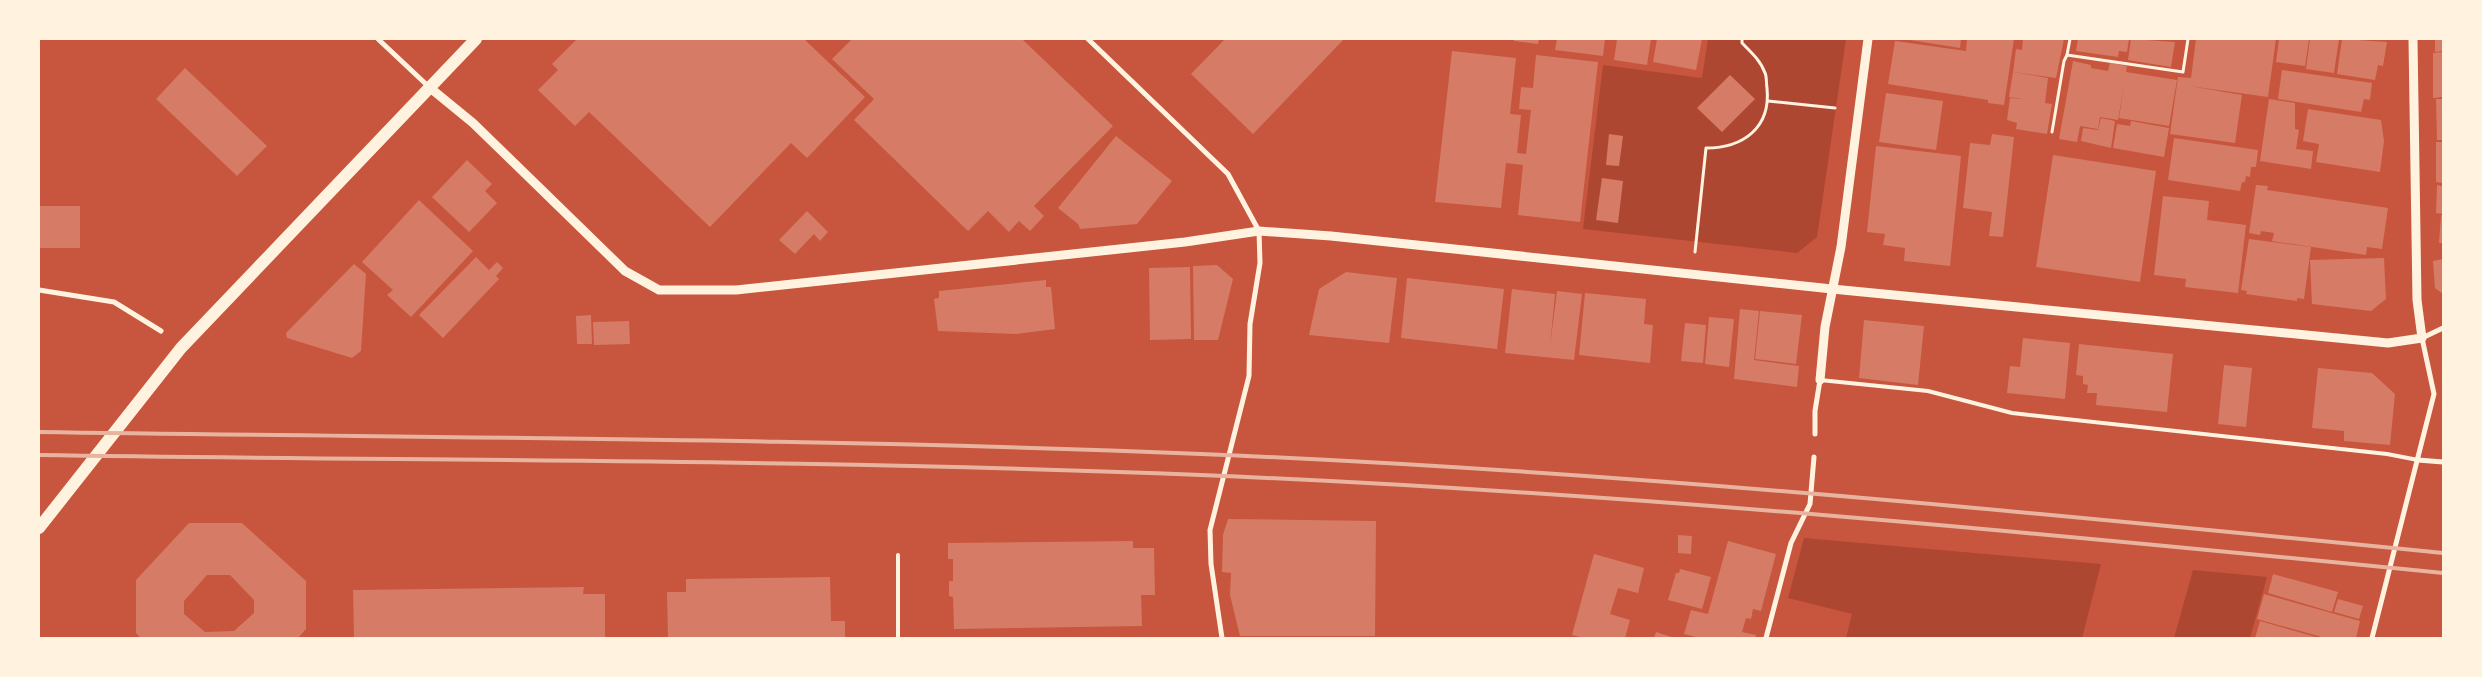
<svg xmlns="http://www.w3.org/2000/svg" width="2482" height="677" font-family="'Times New Roman',serif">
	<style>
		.green { fill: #ae4732 }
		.building { fill: #d67c66; fill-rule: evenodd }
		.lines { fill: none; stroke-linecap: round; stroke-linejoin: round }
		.path { stroke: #fff3e0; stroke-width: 3 }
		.service { stroke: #fff3e0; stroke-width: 4 }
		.minor { stroke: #fff3e0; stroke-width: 5 }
		.tertiary { stroke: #fff3e0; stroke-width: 9 }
		.primary { stroke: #fff3e0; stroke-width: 12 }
		.rail { stroke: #e9b49f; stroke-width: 4 }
	</style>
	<rect width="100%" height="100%" fill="#c8553d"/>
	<g class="green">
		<path d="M1708 39H1846L1817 237 1797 253 1583 229 1603 65 1702 78Z"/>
		<path d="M1804 538 2101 564 2082 638H1846L1852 614 1788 598Z"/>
		<path d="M2193 570 2267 577 2250 638H2174Z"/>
	</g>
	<g class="building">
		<path d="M577 39H804L865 97 807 158 791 143 710 227 589 112 575 126 538 90 558 70 552 64Z"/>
		<path d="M852 39H1022L1113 126 1034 206 1044 216 1030 231 1019 221 1009 232 988 211 968 231 854 120 874 99 832 59Z"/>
		<path d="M1225 39H1344L1253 134 1191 74Z"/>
		<path d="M1514 39H1539L1538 44 1514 41Z"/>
		<path d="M1557 39H1605L1603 56 1555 50Z"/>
		<path d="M1617 39H1651L1647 65 1614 60Z"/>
		<path d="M1657 39H1702L1696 70 1653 62Z"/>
		<path d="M1904 39H1961L1960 48Z"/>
		<path d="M1967 39H2014L2004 105 1988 103V100L1888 84 1895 41 1966 51Z"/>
		<path d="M2023 39H2064L2056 78 2013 72 2016 49 2022 50Z"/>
		<path d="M2078 39H2129L2127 52 2119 51 2118 57 2076 51Z"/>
		<path d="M2131 39 2175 42 2171 67 2128 60Z"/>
		<path d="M2196 39H2276L2268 97 2189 86 2242 95 2235 143 2170 134 2178 77 2191 78Z"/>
		<path d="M2279 39H2309L2305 66 2276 62Z"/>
		<path d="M2310 39H2339L2334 73 2306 69Z"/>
		<path d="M2342 39 2387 42 2383 66 2378 65 2375 80 2337 74Z"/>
		<path d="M2435 39H2443V51L2435 52Z"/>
		<path d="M1452 51 1516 58 1510 114 1521 115 1517 153 1526 154 1531 110 1519 109 1521 87 1533 88 1536 55 1598 62 1580 222 1518 215 1523 165 1506 163 1501 208 1435 202Z"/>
		<path d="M2443 52V97L2433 98V53Z"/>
		<path d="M2073 61 2091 65V68L2108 71 2110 63 2127 66 2126 72 2177 80 2169 126 2119 118 2124 85 2118 120 2100 117 2098 129 2080 126 2077 142 2059 139Z"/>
		<path d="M185 68 267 146 237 176 156 99Z"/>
		<path d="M2282 70 2372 83 2370 100 2364 99 2361 112 2278 99Z"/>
		<path d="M2013 72 2048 78 2045 103 2052 104 2047 134 2016 129 2017 123 2007 120 2010 98 2023 99 2009 97Z"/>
		<path d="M1730 75 1755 99 1722 132 1697 108Z"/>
		<path d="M1886 93 1943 101 1936 150 1879 142Z"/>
		<path d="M2269 99 2295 103V129L2299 130 2296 149 2313 151 2311 169 2260 161Z"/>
		<path d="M2436 99H2443V140H2437Z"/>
		<path d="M2308 109 2381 120 2384 141 2380 172 2316 162 2319 144 2303 141Z"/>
		<path d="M2101 118 2115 121 2111 148 2081 141 2083 128 2098 130Z"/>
		<path d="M2131 121 2169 128 2164 157 2113 148 2117 124 2130 126Z"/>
		<path d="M1609 134 1623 136 1619 166 1606 165Z"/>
		<path d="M1992 134 2014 137 2003 237 1989 236 1992 212 1963 208 1970 143 1990 145Z"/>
		<path d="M1116 136 1172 181 1137 224 1080 229 1078 224 1058 208Z"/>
		<path d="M2174 138 2258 150 2256 167H2251L2250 177 2246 176 2245 182H2242L2240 191 2168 180Z"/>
		<path d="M2436 142H2443V183L2436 182Z"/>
		<path d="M1876 146 1961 156 1950 266 1904 261 1905 248 1883 245 1885 234 1867 232Z"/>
		<path d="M2053 155 2156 171 2140 282 2036 267Z"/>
		<path d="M467 160 492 184 485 191 497 203 469 232 432 197Z"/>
		<path d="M1602 178 1623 181 1618 223 1596 220Z"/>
		<path d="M2256 185 2268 186 2267 190 2388 208 2382 249 2367 247 2366 255 2272 241 2274 233 2261 231 2260 235 2249 233Z"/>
		<path d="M2437 185 2443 186V214L2436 213Z"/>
		<path d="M2163 196 2209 201 2207 220 2246 225 2238 293 2185 287 2186 279 2154 275Z"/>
		<path d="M419 200 473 251 411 317 387 295 393 290 362 262Z"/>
		<rect x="39" y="206" width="41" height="42"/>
		<path d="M807 211 828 232 820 241 814 234 795 254 779 240Z"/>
		<path d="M2441 215H2443V243H2439Z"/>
		<path d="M2249 239 2311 247 2304 299 2297 298V301L2246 294 2247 291 2241 290Z"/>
		<path d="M476 257 489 270 497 262 503 268 496 276 499 279 443 338 419 315Z"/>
		<path d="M2384 258 2386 299 2371 311 2312 304 2310 260Z"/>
		<path d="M2443 259V294L2435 288 2433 261Z"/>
		<path d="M354 264 366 274 361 351 352 358 287 338 286 333Z"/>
		<path d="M1217 265 1233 279 1218 340H1194L1193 266Z"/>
		<path d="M1190 267 1191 339 1150 340 1149 268Z"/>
		<path d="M1346 272 1397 278 1389 343 1309 335 1319 289Z"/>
		<path d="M1407 278 1504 289 1497 349 1401 338Z"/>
		<path d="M1046 280V287H1051L1055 329 1016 334 938 331 934 299 939 298V291Z"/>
		<path d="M1512 289 1555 294 1550 346 1557 291 1582 294 1574 360 1505 353Z"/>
		<path d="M1585 293 1646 299 1644 324 1653 325 1650 363 1579 355Z"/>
		<path d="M1740 309 1759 311 1754 360 1799 366 1797 387 1734 379Z"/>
		<path d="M1760 311 1802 315 1796 364 1755 359Z"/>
		<path d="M591 315 592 344H577L576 316Z"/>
		<path d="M1709 317 1734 319 1729 367 1705 364Z"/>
		<path d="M1864 320 1924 326 1918 385 1859 378Z"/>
		<path d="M629 321 630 344 594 345 593 322Z"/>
		<path d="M1685 323 1706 325 1703 363 1681 361Z"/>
		<path d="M2023 338 2070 343 2065 399 2007 393 2010 366 2020 367Z"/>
		<path d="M2079 344 2173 354 2167 412 2096 405 2097 393H2087L2088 385 2083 384V376L2076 375Z"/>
		<path d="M2224 365 2252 368 2246 427 2218 424Z"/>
		<path d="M2318 368 2372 373 2395 394 2390 445 2344 441V431L2312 428Z"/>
		<path d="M1228 519 1376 521 1375 636H1240L1230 595 1231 573 1222 572 1223 535Z"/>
		<path d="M189 523H242L306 581V629L298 638H141L136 633V580ZM207 575H230L254 600V613L234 631 205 632 184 614V601Z"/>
		<path d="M1678 535 1692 536 1691 554 1678 553Z"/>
		<path d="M1133 541V548H1154L1155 595H1141L1142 626 954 629 953 597 949 596V581H953V559H948V543Z"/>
		<path d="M1728 541 1776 554 1761 611 1753 609 1751 619 1746 618 1742 632 1756 635 1755 638H1700L1684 634 1691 610 1708 614Z"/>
		<path d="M1594 554 1644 568 1638 593 1618 588 1610 614 1630 620 1625 638H1585L1572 635Z"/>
		<path d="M1680 569 1711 577 1702 609 1668 600 1676 573H1679Z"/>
		<path d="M2273 574 2338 592 2332 612 2268 593Z"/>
		<path d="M830 577 831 621H845V638H668L667 592H686V579Z"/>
		<path d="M584 587 583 594H605V638H354L353 590Z"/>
		<path d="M2264 594 2360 621 2356 638H2325L2257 619Z"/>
		<path d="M2338 599 2363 606 2359 619 2334 612Z"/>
		<path d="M2260 621 2319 638H2255Z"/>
		<path d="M1656 632 1675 638H1654Z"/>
	</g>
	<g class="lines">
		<g class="path">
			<path d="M2070 39 2067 55 2183 72 2188 39"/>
			<path d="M1768 101 1835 108"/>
			<path d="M2052 132 2064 61 2067 55"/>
			<path d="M1695 252 1706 148C1743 148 1771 128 1767 88 1766 83 1767 77 1765 73 1761 61 1751 52 1742 43V39"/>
		</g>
		<g class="service">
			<path d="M1820 380 1928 391 2012 413 2387 454 2418 460"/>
			<path d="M898 555V638"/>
		</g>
		<g class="minor">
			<path d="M378 39 428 86"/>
			<path d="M1088 39 1228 174 1259 231 1260 263 1250 324 1249 376 1210 530 1211 564 1222 638"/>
			<path d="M39 290 114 302 161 331"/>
			<path d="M1815 434V411L1820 380"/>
			<path d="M2418 460 2443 462"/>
			<path d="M1766 638 1791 543 1810 504 1814 457"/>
			<path d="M2372 638 2434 394 2422 338 2443 328"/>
		</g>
		<g class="tertiary">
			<path d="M429 87 473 123 625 271 659 290H736L1185 242 1259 231 1331 236 1832 289 2388 343 2422 338 2417 300 2413 39"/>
			<path d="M1820 380 1825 327 1841 247 1868 39"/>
		</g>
		<path class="primary" d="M39 528 181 348 476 39"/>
		<g class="rail">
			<path d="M39 432C426 438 814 438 1201 454 1616 471 2029 512 2443 553"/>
			<path d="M39 455C426 461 814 459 1201 475 1616 492 2030 532 2443 573"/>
		</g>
	</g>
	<rect width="2482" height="677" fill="none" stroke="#fff3e0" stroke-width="80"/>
</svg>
